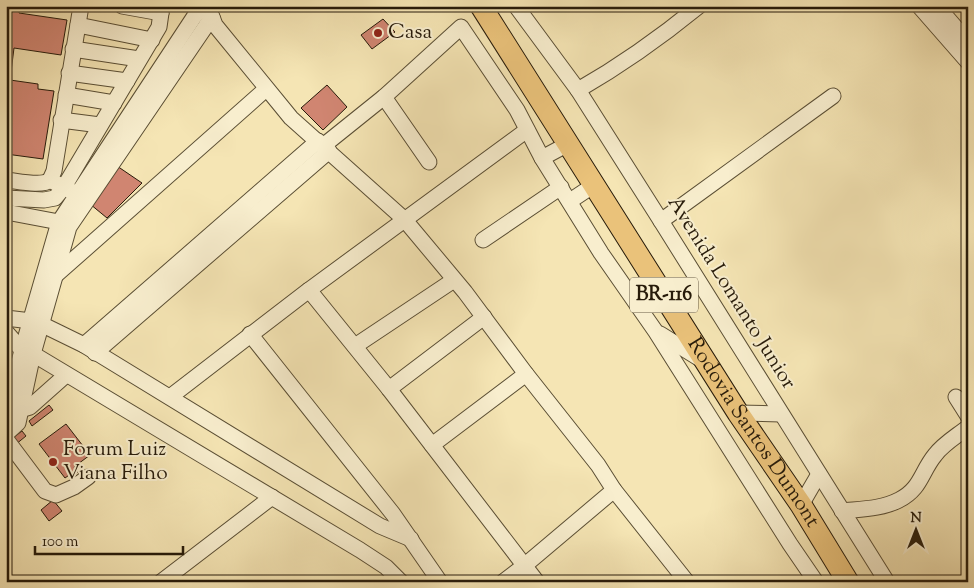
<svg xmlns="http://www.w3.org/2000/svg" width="974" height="588" font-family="'Sorts Mill Goudy',serif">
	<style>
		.building { fill: #d08571; stroke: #271b0a }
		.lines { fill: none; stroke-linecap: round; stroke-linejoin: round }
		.minor-casing { stroke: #5a4e34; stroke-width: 17 }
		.highway-casing { stroke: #271b0a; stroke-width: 23 }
		.minor { stroke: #f8eece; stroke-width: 15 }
		.highway { stroke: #eac27a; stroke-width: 21 }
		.poi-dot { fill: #8f2418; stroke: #f8eece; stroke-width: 2 }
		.labels { text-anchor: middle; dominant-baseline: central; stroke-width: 4; stroke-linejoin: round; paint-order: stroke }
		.shield { fill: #f8eece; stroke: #665a45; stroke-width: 1 }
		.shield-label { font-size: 20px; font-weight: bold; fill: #271b0a }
		.poi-label { font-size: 21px; fill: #271b0a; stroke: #f8eece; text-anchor: start }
		.street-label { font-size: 21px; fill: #271b0a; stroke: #f8eece }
	</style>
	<rect width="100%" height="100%" fill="#f5e5b4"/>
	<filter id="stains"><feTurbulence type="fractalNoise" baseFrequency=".004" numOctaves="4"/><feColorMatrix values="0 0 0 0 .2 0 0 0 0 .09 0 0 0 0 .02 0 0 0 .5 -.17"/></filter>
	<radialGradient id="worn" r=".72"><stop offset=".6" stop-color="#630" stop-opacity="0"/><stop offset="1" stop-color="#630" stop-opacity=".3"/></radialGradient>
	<g class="building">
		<path d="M6 6H20L19 13 67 20 61 55 14 48 10 80 38 84V89L54 91 43 159 6 154Z"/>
		<path d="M383 19 395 32 372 49 361 35Z"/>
		<path d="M327 85 347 107 323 130 301 108Z"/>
		<path d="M117 166 142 183 107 218 90 204Z"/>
		<path d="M49 405 53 410 32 426 29 421Z"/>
		<path d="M66 424 90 455 74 467 78 472 73 475 72 473 65 478 39 444Z"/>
		<path d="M22 431 26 436 10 449 6 443Z"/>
		<path d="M53 500 62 511 49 521 41 510Z"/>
	</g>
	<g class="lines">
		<g class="minor-casing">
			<g id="minor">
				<path d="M122 6 161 13"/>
				<path d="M202 6 212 17 215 25 291 118 404 219 465 292 526 374 598 465 614 490 687 582"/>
				<path d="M516 6 578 90 661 221 887 582"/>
				<path d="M919 6 968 62"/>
				<path d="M937 6 968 42"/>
				<path d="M78 25 152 40"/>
				<path d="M73 49 139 59"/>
				<path d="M69 73 127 81"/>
				<path d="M578 90C620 66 661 37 699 6"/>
				<path d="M66 95 114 103"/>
				<path d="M384 97 429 162"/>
				<path d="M61 120 100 125"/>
				<path d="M323 146 384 97 461 27 517 110 542 158 601 253 656 332 790 544 816 582"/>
				<path d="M542 158 568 144"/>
				<path d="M6 180C17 181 42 187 50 180"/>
				<path d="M71 191 50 180 54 171 81 6"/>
				<path d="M6 198 44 200 55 198 64 187 159 27 161 13 159 6"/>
				<path d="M570 201 594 185"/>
				<path d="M6 212 59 222 68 226"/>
				<path d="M661 221 833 96"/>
				<path d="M483 240 561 187"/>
				<path d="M56 275 266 89"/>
				<path d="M309 290 389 389 537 582"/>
				<path d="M6 318 31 321 43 325 84 345 380 526 411 539"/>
				<path d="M6 332 22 350 33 354 360 550 386 567 401 582"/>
				<path d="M250 334 393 514 440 582"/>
				<path d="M660 334 702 360"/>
				<path d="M84 345 318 141"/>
				<path d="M355 346 454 280"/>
				<path d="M95 353 329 151"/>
				<path d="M389 389 484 317"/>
				<path d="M170 397 309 290 527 130"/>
				<path d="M956 397 968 416"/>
				<path d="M13 412 30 407 66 375"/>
				<path d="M6 413 22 350 59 222 194 17 203 7"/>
				<path d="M738 413 781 414"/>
				<path d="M6 434 18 423 33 354 69 227 212 17"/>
				<path d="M6 439 45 491 56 495 74 487 88 477"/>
				<path d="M432 445 526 374"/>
				<path d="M801 505 819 474"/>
				<path d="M842 511C861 509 882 509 899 500 921 489 921 472 935 455 943 444 957 436 968 427"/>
				<path d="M161 582 272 497"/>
				<path d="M503 582 524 566 614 490"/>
			</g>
		</g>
		<g class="highway-casing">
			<g id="highway">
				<path id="s1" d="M481 6 738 413 801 505 848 582"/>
			</g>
		</g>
		<use href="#minor" class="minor"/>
		<use href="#highway" class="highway"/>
	</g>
	<g class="poi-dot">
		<circle cx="378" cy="33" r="5"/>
		<circle cx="53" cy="462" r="5"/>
	</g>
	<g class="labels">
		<rect class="shield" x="630" y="277.5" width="68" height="35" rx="4"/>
		<g class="shield-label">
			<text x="664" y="295">BR-116</text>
		</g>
		<g class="poi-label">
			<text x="388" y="33">Casa</text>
			<text x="63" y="450">Forum Luiz<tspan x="63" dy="24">Viana Filho</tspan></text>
		</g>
		<g class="street-label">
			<text transform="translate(731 293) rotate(58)">Avenida Lomanto Junior</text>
			<text stroke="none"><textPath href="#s1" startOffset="506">Rodovia Santos Dumont</textPath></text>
		</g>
	</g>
	<rect width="974" height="588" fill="none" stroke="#f5e5b4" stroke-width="25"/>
	<rect x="8" y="8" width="959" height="573" fill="none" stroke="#271b0a" stroke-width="2.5"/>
	<rect x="12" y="12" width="949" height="563" fill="none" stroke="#271b0a"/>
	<g transform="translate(916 530)" stroke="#f8eece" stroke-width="4" paint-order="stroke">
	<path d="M0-4L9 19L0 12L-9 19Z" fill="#271b0a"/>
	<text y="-8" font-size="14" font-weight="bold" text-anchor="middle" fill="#271b0a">N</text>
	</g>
	<path d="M35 546v8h148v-8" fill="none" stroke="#271b0a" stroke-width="2.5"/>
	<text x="42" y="546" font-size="15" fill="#271b0a" stroke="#f8eece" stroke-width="4" paint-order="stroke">100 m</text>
	<rect width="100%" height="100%" filter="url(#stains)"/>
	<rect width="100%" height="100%" fill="url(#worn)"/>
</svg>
